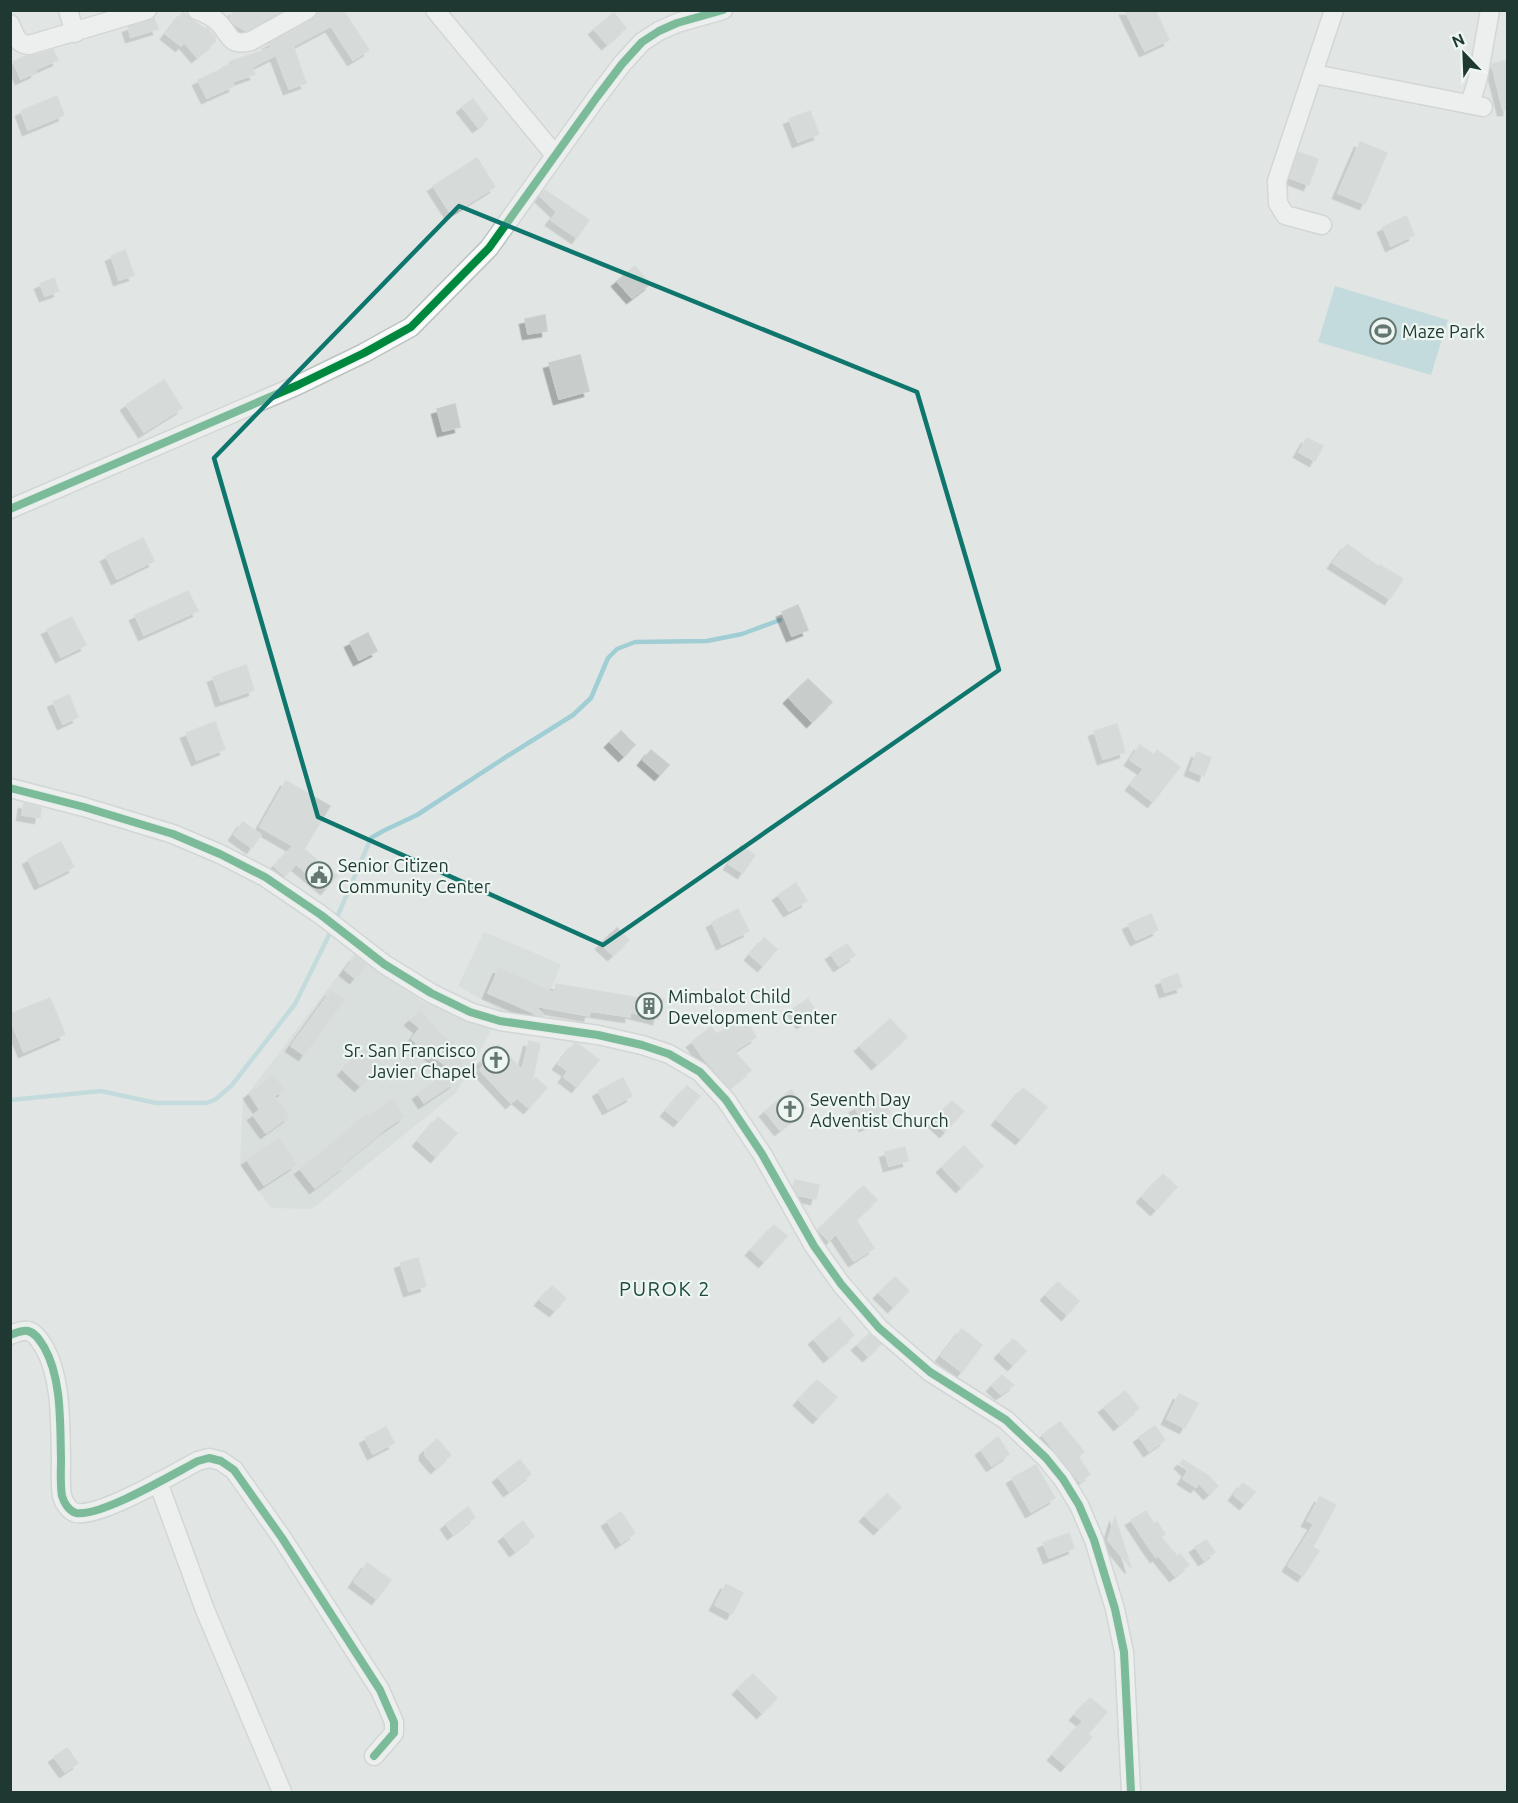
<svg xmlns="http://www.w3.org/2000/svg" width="1518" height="1803" font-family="Ubuntu,sans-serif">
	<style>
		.built { fill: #ced8d4 }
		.water { fill: #a1ced5 }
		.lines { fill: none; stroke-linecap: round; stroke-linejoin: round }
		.stream { stroke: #a1ced5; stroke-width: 4.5 }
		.building { fill: #c8cdcb; stroke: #c9cfcd; stroke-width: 1.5; filter: url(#shadow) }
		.minor-casing { stroke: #bec3c1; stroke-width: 21 }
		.minor { stroke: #fafbfb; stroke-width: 18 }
		.cycleway-casing { stroke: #eef6f2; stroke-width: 11 }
		.cycleway { stroke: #00873e; stroke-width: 8 }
		.marked { fill: none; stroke: #0f766e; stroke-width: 4.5; stroke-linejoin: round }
		.labels { text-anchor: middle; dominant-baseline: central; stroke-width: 4.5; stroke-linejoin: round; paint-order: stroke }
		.poi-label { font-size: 18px; fill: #1f3932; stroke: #eef6f2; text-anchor: start }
		.neighbourhood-label { font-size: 20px; letter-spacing: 1.5px; fill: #1c4a40; stroke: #eef6f2 }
	</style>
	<defs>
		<filter id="shadow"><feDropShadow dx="-5.5" dy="5.5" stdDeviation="0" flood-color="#0004"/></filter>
	</defs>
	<rect width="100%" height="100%" fill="#e1e6e4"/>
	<g class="built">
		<path d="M484 932 561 964 538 1022 498 1009 458 986Z"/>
		<path d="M355 953 423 1002 493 1026 471 1069 456 1093 312 1209 271 1208 240 1164 243 1100Z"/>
	</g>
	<path class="water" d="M1335 286 1448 320 1431 375 1318 342Z"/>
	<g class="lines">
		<g class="stream">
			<path d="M335 922 371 838 383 831 417 815 509 755 573 715 591 698 608 658 617 649 635 642 707 641 742 634 780 620"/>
			<path d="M10 1100 101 1091 156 1103H207L216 1099 232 1085 295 1004 332 929"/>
		</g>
	</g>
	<g class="building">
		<path d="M235 10H283L246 31 233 23 230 18Z"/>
		<path d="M318 10H343L369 50 353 60 331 26 293 46 306 83 289 89 276 55 252 67 255 74 232 82 234 86 207 98 198 80 230 65 229 62 273 47 268 44 312 20 316 16Z"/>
		<path d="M1125 10H1155L1169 40 1145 51Z"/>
		<path d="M183 12 205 29 207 28 215 37V42L197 57 184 42 181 46 166 34Z"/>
		<path d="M614 13 626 28 607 44 594 29Z"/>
		<path d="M154 18 158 29 131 37 128 27Z"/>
		<path d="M53 50 58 60 35 70 36 72 21 79 13 62 25 56H32Z"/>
		<path d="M1508 60V110H1503L1492 66V64Z"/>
		<path d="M57 96 64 115 28 130 21 111Z"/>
		<path d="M473 99 488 119 478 127 462 107Z"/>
		<path d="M810 111 819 134 798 142 789 119Z"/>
		<path d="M1360 142 1387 153 1365 204 1338 193Z"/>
		<path d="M1298 152 1318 159 1309 185 1290 178Z"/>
		<path d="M477 158 495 187 451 214 433 186Z"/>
		<path d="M545 190 589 220 577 238 551 220 557 212 540 196Z"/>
		<path d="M1406 216 1414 235 1391 246 1383 227Z"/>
		<path d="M125 250 134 275 119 280 111 256Z"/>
		<path d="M635 266 650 284 632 298 617 281Z"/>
		<path d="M54 278 59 291 45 296 40 284Z"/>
		<path d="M545 315 547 331 528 334 525 319Z"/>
		<path d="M580 355 589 391 559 399 549 363Z"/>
		<path d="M164 380 182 408 144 432 126 405Z"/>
		<path d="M455 404 460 427 443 431 437 409Z"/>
		<path d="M1307 438 1323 446 1315 461 1299 452Z"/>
		<path d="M143 538 154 561 117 579 106 556Z"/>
		<path d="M1347 544 1379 567 1380 565 1403 579 1390 599 1333 563Z"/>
		<path d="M188 591 198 611 144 635 135 615Z"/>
		<path d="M798 605 808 630 792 636 782 612Z"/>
		<path d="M72 617 86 645 61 657 47 629Z"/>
		<path d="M368 633 377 651 359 660 350 642Z"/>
		<path d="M246 665 254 690 221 701 213 677Z"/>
		<path d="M808 679 832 702 812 722 789 698Z"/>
		<path d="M69 695 78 717 63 724 53 702Z"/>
		<path d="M215 722 225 749 197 760 186 733Z"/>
		<path d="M1117 724 1125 752 1103 759 1094 731Z"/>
		<path d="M621 731 635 745 624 756 610 742Z"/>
		<path d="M1140 745 1154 755 1157 750 1180 767 1153 802 1131 785 1144 769 1130 760Z"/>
		<path d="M651 750 669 765 660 775 643 760Z"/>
		<path d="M1197 752 1211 758 1204 776 1190 770Z"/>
		<path d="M286 781 330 806 304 849 337 876 326 889 296 864 285 876 274 866 293 846 260 827Z"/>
		<path d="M24 803 41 808 40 818 22 815Z"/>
		<path d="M243 822 261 835 252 848 234 835Z"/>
		<path d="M61 842 74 867 40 884 28 859Z"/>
		<path d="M741 846 755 855 743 873 729 864Z"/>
		<path d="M796 883 807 901 789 911 778 895Z"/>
		<path d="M738 909 749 931 722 944 712 922Z"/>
		<path d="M1151 914 1158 930 1136 940 1128 924Z"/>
		<path d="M617 928 629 940 613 955 601 944Z"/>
		<path d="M764 938 777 949 763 966 750 955Z"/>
		<path d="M847 944 855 955 839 966 831 954Z"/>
		<path d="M355 957 366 965 355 978 345 970Z"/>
		<path d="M499 968 554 993 556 984 639 998 640 994 663 999 658 1019 630 1012V1017L590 1011 589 1016 535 1006 543 1014 542 1016 538 1015 488 993Z"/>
		<path d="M1178 974 1182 987 1165 992 1161 980Z"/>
		<path d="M331 991 344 1000 304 1055 291 1046Z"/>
		<path d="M50 998 65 1034 24 1052 10 1019V1014Z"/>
		<path d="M808 999 817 1013 802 1023 793 1009Z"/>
		<path d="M420 1011 444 1037 468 1054 455 1072 420 1047 412 1039 420 1028 410 1020Z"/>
		<path d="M745 1018 756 1037 734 1051 751 1070 730 1088 702 1056 692 1042 711 1027 717 1034Z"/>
		<path d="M890 1019 907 1037 877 1064 860 1046Z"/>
		<path d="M529 1041 540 1044 532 1082 536 1078 547 1088 529 1108 517 1098 511 1103 480 1070 484 1065 481 1061 498 1045 522 1070Z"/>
		<path d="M575 1043 578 1044 599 1060 577 1087 564 1077 568 1071 558 1064Z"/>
		<path d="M365 1048 381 1064 360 1086 343 1070Z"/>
		<path d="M448 1072 455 1082 424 1103 418 1094Z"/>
		<path d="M274 1076 284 1090 274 1096 289 1116 266 1133 253 1115 260 1110 249 1093Z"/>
		<path d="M623 1078 632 1096 608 1109 598 1091Z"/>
		<path d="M687 1086 700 1096 679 1121 666 1111Z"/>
		<path d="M1023 1088 1047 1107 1021 1139 997 1120Z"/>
		<path d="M791 1090 806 1109 780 1130 765 1111Z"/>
		<path d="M880 1094 890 1113 865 1126 855 1107Z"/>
		<path d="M393 1099 404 1116 384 1130 344 1163 345 1165 315 1188 300 1169 334 1142 366 1114 368 1116Z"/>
		<path d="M952 1101 964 1111 945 1132 933 1121Z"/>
		<path d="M438 1117 457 1133 436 1157 418 1141Z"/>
		<path d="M279 1139 296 1164 264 1185 247 1160Z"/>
		<path d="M964 1146 983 1166 961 1187 942 1167Z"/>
		<path d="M905 1147 908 1161 889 1166 885 1152Z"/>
		<path d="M1163 1174 1177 1187 1156 1210 1142 1197Z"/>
		<path d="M795 1180 819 1185 816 1199 798 1195 793 1187Z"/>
		<path d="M863 1186 877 1200 856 1220 874 1248 854 1261 836 1234 829 1241 818 1230Z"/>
		<path d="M774 1225 787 1236 764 1262 751 1250Z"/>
		<path d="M418 1258 426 1286 409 1291 400 1263Z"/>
		<path d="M895 1277 909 1291 893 1307 879 1293Z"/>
		<path d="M1058 1282 1079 1301 1067 1315 1046 1295Z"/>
		<path d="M552 1286 566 1298 555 1311 540 1300Z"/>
		<path d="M839 1318 854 1335 829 1357 814 1339Z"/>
		<path d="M962 1329 982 1345 962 1372 941 1356Z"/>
		<path d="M869 1334 881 1344 868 1356 857 1345Z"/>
		<path d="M1013 1339 1026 1351 1013 1365 1000 1353Z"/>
		<path d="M1002 1375 1014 1385 1001 1394 992 1386Z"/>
		<path d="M817 1380 837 1397 818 1418 799 1400Z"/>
		<path d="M1125 1391 1139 1408 1119 1425 1104 1407Z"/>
		<path d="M1179 1394 1198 1403 1185 1428 1167 1419Z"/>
		<path d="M1060 1422 1084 1452 1078 1457 1090 1474 1080 1482 1042 1435Z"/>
		<path d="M1155 1426 1165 1440 1149 1451 1139 1437Z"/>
		<path d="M386 1427 394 1443 373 1454 365 1438Z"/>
		<path d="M998 1437 1009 1454 992 1466 981 1450Z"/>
		<path d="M437 1439 451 1455 436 1468 425 1455V1450Z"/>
		<path d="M520 1460 531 1474 509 1491 498 1477Z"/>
		<path d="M1183 1460 1209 1476 1218 1486 1209 1494 1199 1483 1196 1487 1183 1479 1188 1471 1180 1463Z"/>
		<path d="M1036 1465 1055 1498 1031 1512 1012 1478Z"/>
		<path d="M1243 1483 1255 1492 1245 1504 1234 1495Z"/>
		<path d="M887 1494 901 1507 879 1529 865 1516Z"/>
		<path d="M1320 1497 1336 1505 1313 1547 1319 1551 1303 1576 1288 1566 1314 1524 1307 1521Z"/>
		<path d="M468 1507 475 1517 453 1534 446 1524Z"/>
		<path d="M1146 1511 1154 1524 1157 1522 1165 1534 1161 1537 1177 1556 1180 1554 1189 1565 1175 1576 1158 1555 1156 1557 1148 1546 1131 1520Z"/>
		<path d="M621 1512 635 1533 621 1543 607 1521Z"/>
		<path d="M1115 1517 1131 1568 1108 1540Z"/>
		<path d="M523 1521 534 1536 515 1551 504 1536Z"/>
		<path d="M1069 1533 1074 1548 1049 1558 1043 1543Z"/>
		<path d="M1206 1540 1215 1552 1204 1560 1195 1547Z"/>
		<path d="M367 1563 391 1580 377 1599 354 1582Z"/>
		<path d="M726 1584 743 1593 732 1614 715 1605Z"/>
		<path d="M753 1674 777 1698 762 1713 738 1689Z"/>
		<path d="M1090 1698 1107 1712 1088 1734 1092 1737 1066 1766 1053 1755 1083 1721 1075 1715Z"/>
		<path d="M67 1748 78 1763 65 1772 54 1757Z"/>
	</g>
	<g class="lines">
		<g class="minor-casing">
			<g id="minor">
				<path d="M68 10 75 33"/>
				<path d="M197 10C205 13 213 17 219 23 231 36 230 47 251 41L307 10"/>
				<path d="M435 10 555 155"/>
				<path d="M10 24C15 34 16 44 29 45L147 10"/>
				<path d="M1314 74 1483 107"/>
				<path d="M1470 104 1478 78 1490 10"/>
				<path d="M1322 225 1285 215 1278 203 1277 181 1334 10"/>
				<path d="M10 509 298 385 364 353 411 327 489 248 597 97 622 64 642 42 659 31 677 23 723 10"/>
				<path d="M10 788 84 807 173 834 220 854 265 877 321 915 384 964 431 993 470 1012 500 1021 598 1035 642 1045 669 1054 700 1072 726 1100 762 1154 814 1246 841 1284 879 1328 930 1372 1006 1420 1046 1458 1063 1479 1079 1505 1094 1540 1115 1609 1124 1652 1131 1792"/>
				<path d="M10 1335C16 1333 22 1330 28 1331 36 1333 40 1341 44 1347 62 1378 60 1424 61 1459 61 1471 60 1484 62 1496 64 1503 69 1511 76 1513 101 1517 173 1474 198 1461L209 1458 221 1461 234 1470 282 1538 380 1690 394 1722V1733L374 1756"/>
				<path d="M158 1482 205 1610 282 1792"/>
			</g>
		</g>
		<use href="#minor" class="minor"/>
		<g class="cycleway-casing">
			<g id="cycleway">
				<path d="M10 509 298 385 364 353 411 327 489 248 597 97 622 64 642 42 659 31 677 23 723 10"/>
				<path d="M10 788 84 807 173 834 220 854 265 877 321 915 384 964 431 993 470 1012 500 1021 598 1035 642 1045 669 1054 700 1072 726 1100 762 1154 814 1246 841 1284 879 1328 930 1372 1006 1420 1046 1458 1063 1479 1079 1505 1094 1540 1115 1609 1124 1652 1131 1792"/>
				<path d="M10 1335C16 1333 22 1330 28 1331 36 1333 40 1341 44 1347 62 1378 60 1424 61 1459 61 1471 60 1484 62 1496 64 1503 69 1511 76 1513 101 1517 173 1474 198 1461L209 1458 221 1461 234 1470 282 1538 380 1690 394 1722V1733L374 1756"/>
			</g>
		</g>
		<use href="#cycleway" class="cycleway"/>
	</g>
	<path d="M0 0H1518V1803H0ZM459 206 917 392 999 670 603 945 318 817 214 458Z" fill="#e1e6e4" fill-opacity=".55" fill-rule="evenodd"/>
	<path class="marked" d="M459 206 917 392 999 670 603 945 318 817 214 458Z"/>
	<defs>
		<g id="stadium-ring" transform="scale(1.35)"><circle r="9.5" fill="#eef6f2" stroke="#637670" stroke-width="1.5"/><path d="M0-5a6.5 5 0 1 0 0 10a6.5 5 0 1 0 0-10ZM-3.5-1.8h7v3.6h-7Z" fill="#637670"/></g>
		<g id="civic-ring" transform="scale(1.35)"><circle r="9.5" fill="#eef6f2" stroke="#637670" stroke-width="1.5"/><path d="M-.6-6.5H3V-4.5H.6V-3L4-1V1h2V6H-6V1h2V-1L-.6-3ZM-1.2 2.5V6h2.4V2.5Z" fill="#637670"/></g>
		<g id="building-ring" transform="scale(1.35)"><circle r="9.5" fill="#eef6f2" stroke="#637670" stroke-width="1.5"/><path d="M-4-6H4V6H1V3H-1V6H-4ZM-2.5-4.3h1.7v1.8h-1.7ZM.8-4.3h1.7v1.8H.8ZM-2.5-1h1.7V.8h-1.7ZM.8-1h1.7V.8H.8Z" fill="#637670"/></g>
		<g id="church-ring" transform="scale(1.35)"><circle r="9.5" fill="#eef6f2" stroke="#637670" stroke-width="1.5"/><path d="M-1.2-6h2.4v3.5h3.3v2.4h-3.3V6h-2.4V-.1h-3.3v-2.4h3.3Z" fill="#637670"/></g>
	</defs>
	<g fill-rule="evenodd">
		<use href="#stadium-ring" x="1383" y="331"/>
		<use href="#civic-ring" x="319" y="875"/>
		<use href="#building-ring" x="649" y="1006"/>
		<use href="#church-ring" x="496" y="1060"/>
		<use href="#church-ring" x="790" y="1109"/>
	</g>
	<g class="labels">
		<g class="poi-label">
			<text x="1402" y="331">Maze Park</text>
			<text x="338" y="865">Senior Citizen<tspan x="338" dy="21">Community Center</tspan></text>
			<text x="668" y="996">Mimbalot Child<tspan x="668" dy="21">Development Center</tspan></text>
			<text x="476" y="1050" text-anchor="end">Sr. San Francisco<tspan x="476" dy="21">Javier Chapel</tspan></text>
			<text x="810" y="1099">Seventh Day<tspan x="810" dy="21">Adventist Church</tspan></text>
		</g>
		<g class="neighbourhood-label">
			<text x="665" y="1288">PUROK 2</text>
		</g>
	</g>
	<rect width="1518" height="1803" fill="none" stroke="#1f3932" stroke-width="24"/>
	<g transform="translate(1464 54) rotate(337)" stroke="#eef6f2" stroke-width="4.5" paint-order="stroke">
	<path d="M0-4.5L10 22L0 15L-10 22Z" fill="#1f3932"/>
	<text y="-9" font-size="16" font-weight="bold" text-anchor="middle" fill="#1f3932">N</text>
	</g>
</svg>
